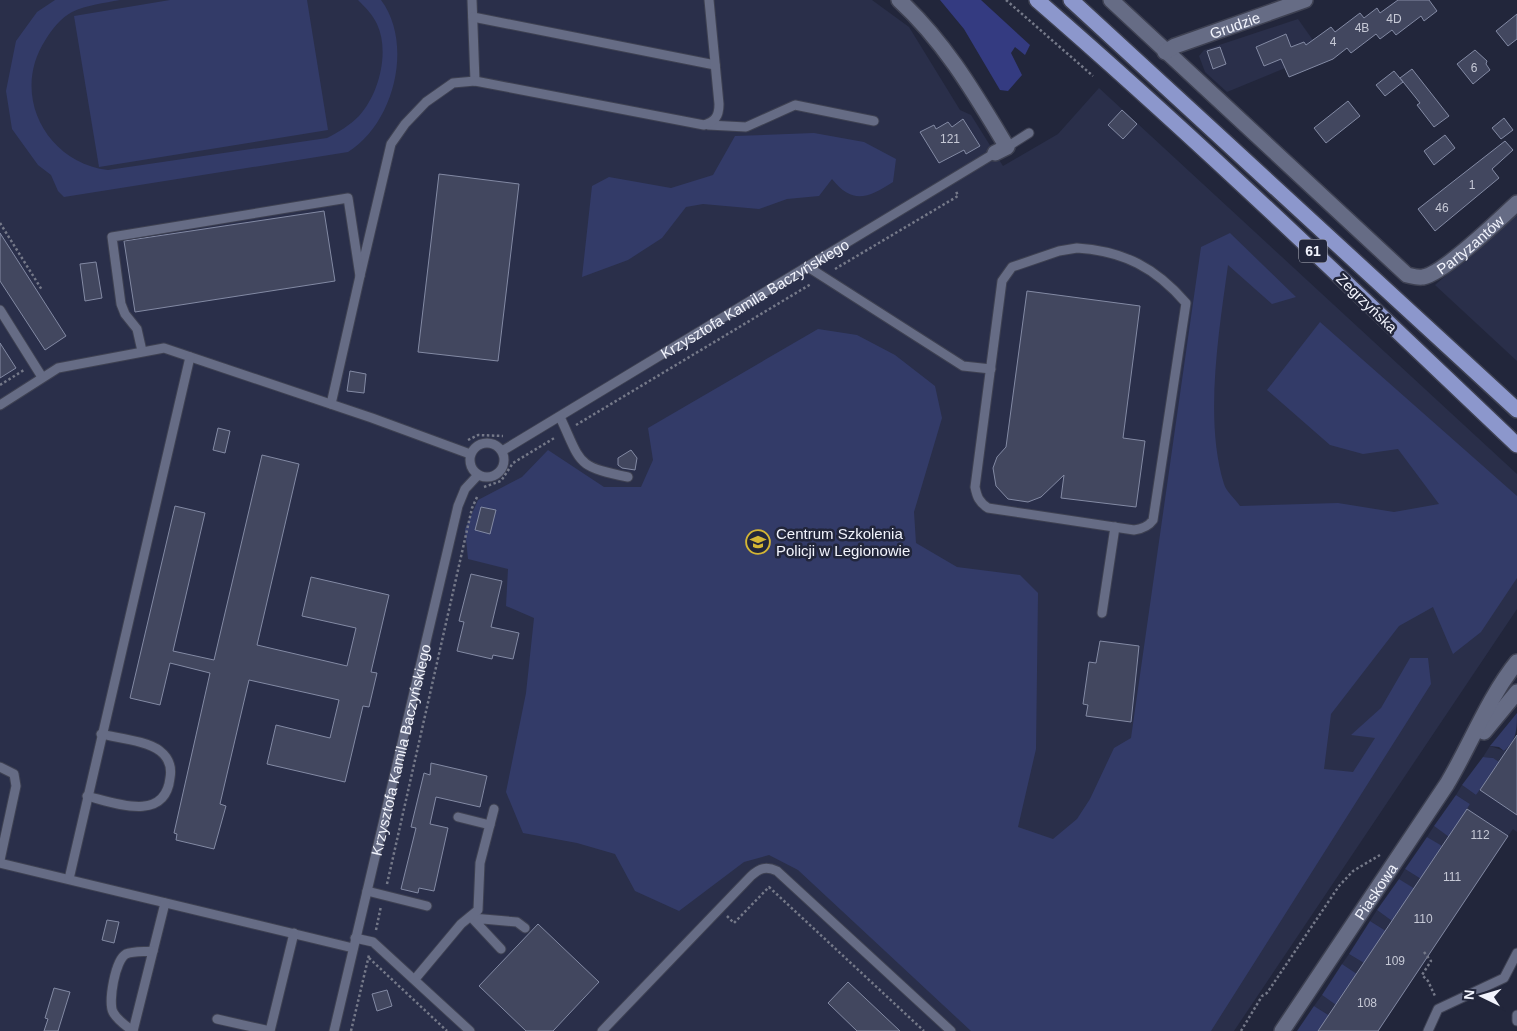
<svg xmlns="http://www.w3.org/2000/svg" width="1517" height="1031" font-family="Helvetica,sans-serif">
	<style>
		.built { fill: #2a2f4a }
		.green { fill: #333b68 }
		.water { fill: #343b81 }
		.building { fill: #42475f; stroke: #838aa4 }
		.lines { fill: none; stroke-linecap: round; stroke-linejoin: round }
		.lane-casing { stroke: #3e4152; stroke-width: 11 }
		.street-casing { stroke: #3e4152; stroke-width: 18 }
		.secondary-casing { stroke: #3e4152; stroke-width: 18 }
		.primary-casing { stroke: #3e4152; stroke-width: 18 }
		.path { stroke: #757989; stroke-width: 2.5; stroke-dasharray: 2.5 2.5; stroke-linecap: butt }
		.lane { stroke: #666c85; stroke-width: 9 }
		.street { stroke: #666c85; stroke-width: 15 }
		.secondary { stroke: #666c85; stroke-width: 15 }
		.primary { stroke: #8c97cc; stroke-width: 15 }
		.labels { text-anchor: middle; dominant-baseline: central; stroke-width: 5; stroke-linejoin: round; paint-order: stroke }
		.number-label { font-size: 12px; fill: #c6c9d6 }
		.shield { fill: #22263b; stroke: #b4b6c3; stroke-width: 1 }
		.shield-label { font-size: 14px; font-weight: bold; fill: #f2f4fd }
		.street-label { font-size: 15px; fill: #f2f4fd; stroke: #22263b }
		.poi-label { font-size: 15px; fill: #f2f4fd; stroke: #22263b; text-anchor: start }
	</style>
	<rect width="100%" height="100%" fill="#22263b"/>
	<g class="built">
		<path d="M0 0H872L909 27 960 110 971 115 1003 166 1058 134 1099 88 1517 474V609L1234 1031H0Z"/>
		<path d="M1298 19 1322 53 1227 92 1205 72 1199 56 1204 50Z"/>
		<path d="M1517 213V361L1435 285Z"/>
		<path d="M1517 735V832L1513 829 1508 836 1378 1031 1330 1016 1314 1006 1322 995 1336 1005 1357 974 1342 964 1349 954 1364 963 1386 931 1370 921 1377 910 1392 921 1414 889 1399 879 1405 869 1421 879 1442 847 1427 837 1434 826 1448 836 1470 804 1456 795 1462 785 1476 795 1493 758 1483 757 1490 746 1505 751Z"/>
	</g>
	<g class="green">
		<path d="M55 0H120C104 3 87 5 72 12 61 18 52 29 46 39 10 93 45 162 108 170L327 138C339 132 350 125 359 116 379 94 390 52 377 24 373 15 365 7 358 0H381C414 44 394 124 348 152L64 197 58 191 51 175 38 165 12 129 6 91 16 41 37 12Z"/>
		<path d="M170 0H307L328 130 99 167 74 16Z"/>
		<path d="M814 133 864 142 896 159 893 182C868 198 853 205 832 179L819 196 787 199 759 209 703 204 686 207 662 238 628 260 582 277 592 186 609 177 671 188 713 175 735 136Z"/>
		<path d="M1230 233 1296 297 1272 304 1228 265C1219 331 1204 420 1224 484 1226 491 1235 499 1240 506L1338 503 1394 512 1439 504 1398 449 1363 454 1330 445 1267 390 1320 322 1517 496V578L1481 632 1453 654 1433 607 1399 626 1331 714 1324 769 1353 772 1375 738 1351 735 1381 708 1410 658H1428L1431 684 1211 1031H971L798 870 769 855 744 862 679 911 635 891 615 854 577 843 523 833 506 792 526 693 534 618 506 606 508 569 468 559 465 529 478 500 522 477 548 450 604 487H641L653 460 648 428 818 329 857 335 895 355 935 386 942 418 914 512 916 543 957 567 1020 575 1038 593 1036 749 1018 827 1053 839 1077 819 1090 799 1114 748 1131 738 1201 247Z"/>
		<path d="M1517 713C1517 729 1517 740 1504 751L1499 747 1490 746Z"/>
		<path d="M1483 757 1493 758 1499 762 1476 795 1462 785Z"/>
		<path d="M1456 795 1470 804 1449 837 1434 826Z"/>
		<path d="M1427 837 1442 846 1421 879 1405 869Z"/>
		<path d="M1399 879 1415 889 1392 921 1377 910Z"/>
		<path d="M1370 921 1386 931 1364 963 1349 954Z"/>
		<path d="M1342 964 1357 974 1336 1005 1322 995Z"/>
		<path d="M1314 1006 1330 1016 1318 1031H1297Z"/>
	</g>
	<path class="water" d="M940 0H981L1030 45 1025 55 1015 47 1011 53 1022 75 1008 91 1000 90 964 29Z"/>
	<g class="building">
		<path d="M1398 0H1429L1437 11 1424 21 1421 16 1396 35 1392 30 1380 39 1376 34 1351 53 1347 48 1333 59 1289 77 1281 59 1264 66 1256 47 1286 34 1291 47 1304 42 1306 45 1331 27 1335 32 1360 13 1364 18 1377 8 1380 13Z"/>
		<path d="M1517 14V39L1508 46 1496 31Z"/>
		<path d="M1220 47 1226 64 1213 69 1207 51Z"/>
		<path d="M1475 50 1487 61 1486 64 1490 70 1473 84 1457 64Z"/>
		<path d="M1412 69 1449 116 1434 127 1417 105 1420 103 1400 78Z"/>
		<path d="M1394 71 1403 82 1385 96 1376 85Z"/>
		<path d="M1348 101 1360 116 1326 143 1314 128Z"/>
		<path d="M1122 110 1137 124 1123 139 1108 125Z"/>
		<path d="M1504 118 1513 130 1501 139 1492 128Z"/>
		<path d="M963 119 980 146 966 154 964 150 939 163 920 132 934 125 936 129 948 122 952 127Z"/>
		<path d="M1445 135 1455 148 1434 165 1424 151Z"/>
		<path d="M1505 141 1513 150 1492 169 1499 178 1435 231 1418 209Z"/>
		<path d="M439 174 519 184 498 361 418 352Z"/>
		<path d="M324 211 335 281 135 312 124 241Z"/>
		<path d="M0 233 66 336 45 350 0 281Z"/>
		<path d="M96 262 102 298 85 301 80 264Z"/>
		<path d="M1027 291 1140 306 1123 438 1145 441 1136 507 1061 498 1064 475 1041 497 1028 502 1008 499 996 486 993 468 997 457 1006 447Z"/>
		<path d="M0 343 16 368 0 378Z"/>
		<path d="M350 371 366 374 364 393 347 391Z"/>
		<path d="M218 428 230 431 225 453 213 450Z"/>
		<path d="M631 450 637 458 635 470 622 468 618 465V458Z"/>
		<path d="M262 455 299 464 257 645 347 666 356 628 302 616 311 577 389 595 371 672 377 673 369 707 363 706 345 782 267 764 276 725 330 738 339 700 249 680 220 804 226 806 214 849 176 840 177 834 174 833 210 673 170 663 160 705 130 698 175 506 205 513 173 651 214 660Z"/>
		<path d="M481 507 496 510 490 534 475 530Z"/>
		<path d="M471 574 502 581 491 627 519 633 513 659 493 655 492 659 457 651 464 622 459 621Z"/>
		<path d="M1100 641 1139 646 1131 722 1086 716 1088 705 1083 704 1089 662 1096 663Z"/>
		<path d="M1517 735V815L1480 790Z"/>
		<path d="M431 763 487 776 480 807 436 797 430 824 448 828 434 891 419 888 418 893 401 889 416 828 411 827 424 773 430 775Z"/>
		<path d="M1467 809 1508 836 1378 1031H1318Z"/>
		<path d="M107 920 119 922 114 943 102 940Z"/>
		<path d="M538 924 599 982 553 1031H526L479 986Z"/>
		<path d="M848 982 900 1031H857L828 1003Z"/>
		<path d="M54 988 70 992 58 1031H44L48 1019 45 1018Z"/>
		<path d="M387 990 392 1006 377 1011 372 994Z"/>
	</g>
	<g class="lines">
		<g class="lane-casing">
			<g id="lane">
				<path d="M472 0 475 81"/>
				<path d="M473 17 715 65"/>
				<path d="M708 125 746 127 795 105 874 121"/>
				<path d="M1007 147 1029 133"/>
				<path d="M1077 248C1124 251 1156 268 1186 303L1153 520C1148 527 1142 529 1134 530L988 508C979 502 977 497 975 487L1002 281 1012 267 1059 251Z"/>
				<path d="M808 267 963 366 991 369"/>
				<path d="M360 276 391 144 405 124 426 102 453 83 475 81 704 125C715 121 719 117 719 104L709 0"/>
				<path d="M0 310 42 377"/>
				<path d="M142 351 137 329 125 314 121 304 112 237 348 198 360 276 331 404"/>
				<path d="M0 405 58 368 164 348 372 418 470 454"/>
				<path d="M560 417C582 464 575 466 628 477"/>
				<circle cx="487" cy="460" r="17"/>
				<path id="s1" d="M502 451 995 153"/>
				<path d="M1102 613 1115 527"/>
				<path d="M0 767 14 774 16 786 0 860"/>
				<path d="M87 796C115 803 165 823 170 778 172 767 169 758 160 751 148 741 117 738 101 734"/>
				<path d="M458 817 490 825"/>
				<path d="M0 863 353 948"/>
				<path d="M69 879 190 357"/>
				<path d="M367 891 427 906"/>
				<path d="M355 938 373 942 470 1031"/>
				<path d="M501 949 472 918 517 922 525 928"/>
				<path d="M415 979 461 924 478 910 480 863 494 809"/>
				<path d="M1517 1015V1021"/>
				<path d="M217 1019 270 1031"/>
				<path d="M133 1031 165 903"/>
				<path d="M133 1031C126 1026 117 1020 113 1012 108 1002 115 960 126 954 133 951 145 952 153 951"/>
				<path d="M270 1031 294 933"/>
				<path id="s2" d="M334 1031 458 506 465 489 478 475"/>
				<path d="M602 1031 751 876C760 868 766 866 777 871L951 1031"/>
				<path d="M1428 1031 1438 1009 1504 978 1517 953"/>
			</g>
		</g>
		<g class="street-casing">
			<g id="street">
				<path d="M899 0C945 42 975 94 1007 147L995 153"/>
				<path id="s3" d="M1111 0 1407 275C1412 276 1418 278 1423 277 1443 274 1500 219 1517 203"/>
				<path id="s4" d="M1165 52 1175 46 1305 0"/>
			</g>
		</g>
		<g class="secondary-casing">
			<g id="secondary">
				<path d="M1484 732 1517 692"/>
				<path id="s5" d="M1282 1031 1447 784C1471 744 1488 698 1517 662"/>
			</g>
		</g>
		<g class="primary-casing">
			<g id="primary">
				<path d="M1037 0C1202 143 1359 295 1517 445"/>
				<path d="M1071 0 1517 410"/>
			</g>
		</g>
		<g class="path">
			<path d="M1006 0 1093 76"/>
			<path d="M0 223 42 290"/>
			<path d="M835 269 958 196 956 191"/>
			<path d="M0 385 24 370"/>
			<path d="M576 425 811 284"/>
			<path d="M468 440 478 435 503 436"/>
			<path d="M484 487 501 481 513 463 556 437"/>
			<path d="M387 884 472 508 478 495"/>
			<path d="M727 916 734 923 769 887 924 1031"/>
			<path d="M376 930 381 906"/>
			<path d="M1424 952 1431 961 1422 975 1428 981 1435 996"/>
			<path d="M369 958 447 1031"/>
			<path d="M351 1031 369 955"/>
			<path d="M1241 1031 1262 996 1267 993 1339 886 1353 871 1380 855"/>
		</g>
		<use href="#lane" class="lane"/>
		<use href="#street" class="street"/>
		<use href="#secondary" class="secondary"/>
		<use href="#primary" class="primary"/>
	</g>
	<defs>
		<g id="university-ring" transform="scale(1.25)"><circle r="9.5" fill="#22263b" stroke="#d4b635" stroke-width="1.5"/><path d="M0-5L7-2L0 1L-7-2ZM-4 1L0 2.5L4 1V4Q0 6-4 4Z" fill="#d4b635"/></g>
	</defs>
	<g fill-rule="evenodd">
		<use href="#university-ring" x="758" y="542"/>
	</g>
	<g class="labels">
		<g class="number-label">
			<text x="1394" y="19">4D</text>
			<text x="1362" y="28">4B</text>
			<text x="1333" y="42">4</text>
			<text x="1474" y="68">6</text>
			<text x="950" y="139">121</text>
			<text x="1472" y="185">1</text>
			<text x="1442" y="208">46</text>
			<text x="1480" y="835">112</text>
			<text x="1452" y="877">111</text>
			<text x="1423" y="919">110</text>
			<text x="1395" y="961">109</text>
			<text x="1367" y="1003">108</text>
		</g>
		<rect class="shield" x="1299" y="239.5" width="28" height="23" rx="4"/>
		<g class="shield-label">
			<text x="1313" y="251">61</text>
		</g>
		<g class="street-label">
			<text stroke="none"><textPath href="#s4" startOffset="75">Grudzie</textPath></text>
			<text stroke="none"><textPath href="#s3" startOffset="478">Partyzantów</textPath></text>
			<text stroke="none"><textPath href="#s1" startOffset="295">Krzysztofa Kamila Baczyńskiego</textPath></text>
			<text transform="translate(1367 303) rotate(44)">Zegrzyńska</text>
			<text stroke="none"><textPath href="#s2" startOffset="289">Krzysztofa Kamila Baczyńskiego</textPath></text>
			<text stroke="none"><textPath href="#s5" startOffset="168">Piaskowa</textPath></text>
		</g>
		<g class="poi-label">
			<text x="776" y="533">Centrum Szkolenia<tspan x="776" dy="17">Policji w Legionowie</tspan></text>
		</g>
	</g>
	<g transform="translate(1482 996) rotate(275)" stroke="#22263b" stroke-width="4" paint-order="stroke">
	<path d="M0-4L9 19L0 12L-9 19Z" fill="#f2f4fd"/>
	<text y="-8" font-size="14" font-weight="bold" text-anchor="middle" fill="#f2f4fd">N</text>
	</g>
</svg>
